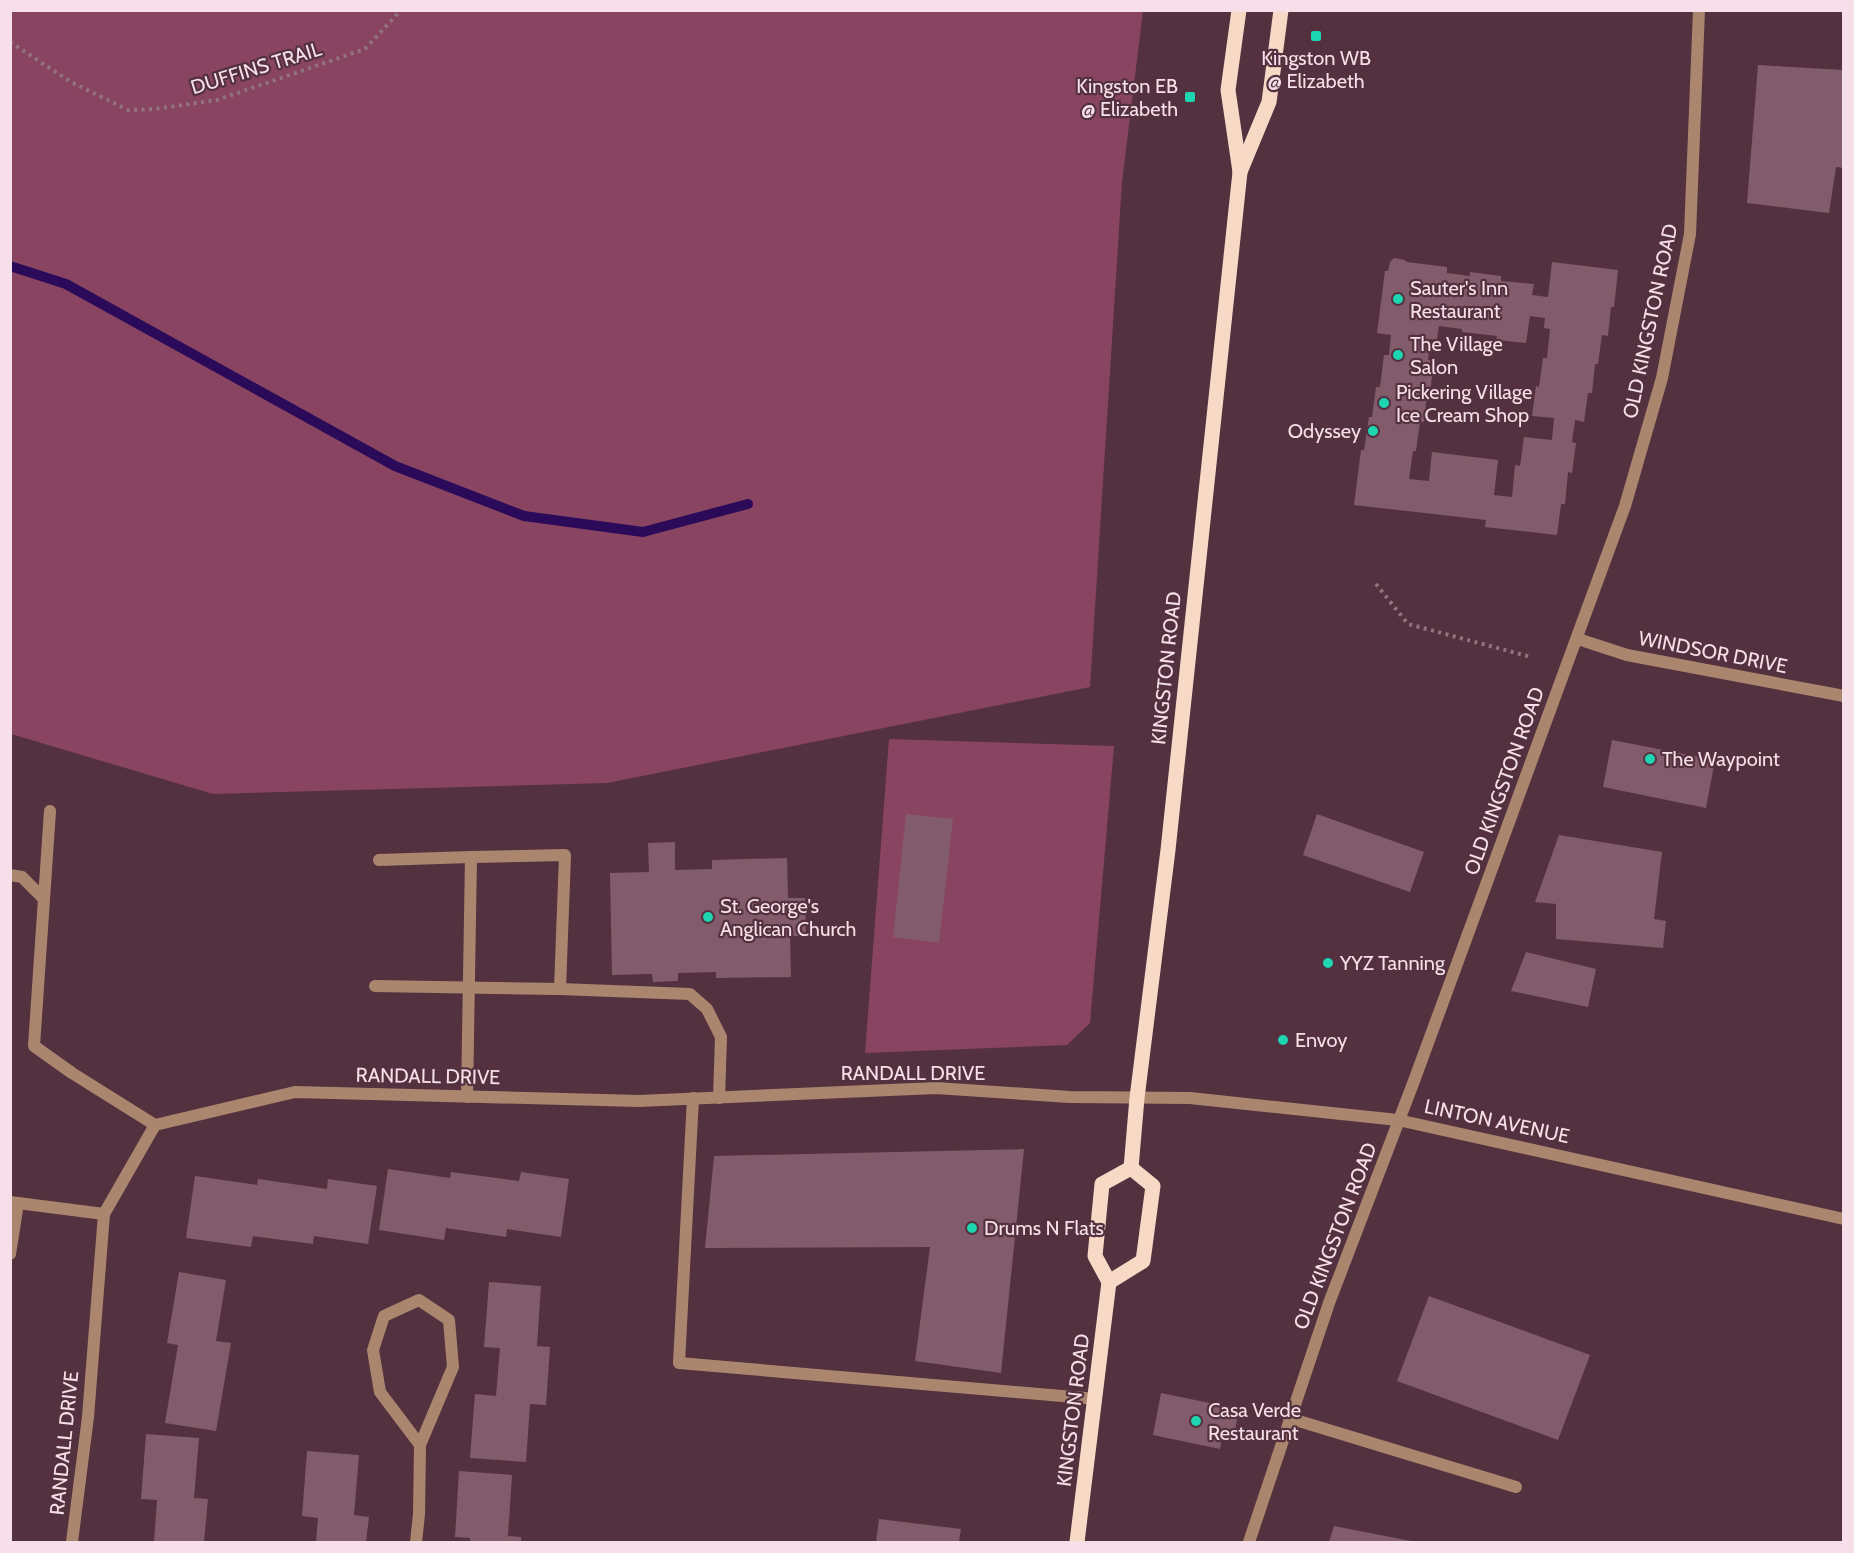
<svg xmlns="http://www.w3.org/2000/svg" width="1854" height="1553" font-family="Cabin,sans-serif">
	<style>
		.green { fill: #894462 }
		.lines { fill: none; stroke-linecap: round; stroke-linejoin: round }
		.stream { stroke: #2b0b59; stroke-width: 10 }
		.building { fill: #835c6b; fill-rule: evenodd }
		.path { stroke: #92737f; stroke-width: 4; stroke-dasharray: 3 4.5; stroke-linecap: butt }
		.lane { stroke: #ab866f; stroke-width: 12 }
		.street { stroke: #ab866f; stroke-width: 12 }
		.primary { stroke: #f8d9c6; stroke-width: 15 }
		.poi-dot { fill: #1dd5b1; stroke: #54313f; stroke-width: 2 }
		.labels { text-anchor: middle; dominant-baseline: central; stroke-width: 4.5; stroke-linejoin: round; paint-order: stroke }
		.poi-label { font-size: 20px; fill: #f6dfe8; stroke: #54313f; text-anchor: start }
		.street-label { font-size: 20px; fill: #f6dfe8; stroke: #54313f }
	</style>
	<rect width="100%" height="100%" fill="#54313f"/>
	<g class="green">
		<path d="M10 11H1143L1122 182 1090 687 607 783 213 794 11 734Z"/>
		<path d="M889 739 1114 746 1090 1023 1067 1045 865 1053Z"/>
	</g>
	<g class="lines">
		<path class="stream" d="M10 266 66 284 395 466 524 516 643 532 748 504"/>
	</g>
	<g class="building">
		<path d="M1758 65 1844 70V168L1836 167 1829 213 1747 203Z"/>
		<path d="M1394 258 1405 260 1407 262 1447 267V273L1470 276V272L1501 276V281L1534 284 1532 295 1548 297 1552 262 1618 270 1614 307H1611L1608 336 1602 335 1598 364H1595L1592 393H1588L1584 422 1575 420 1572 442 1576 443 1572 473 1568 472 1565 504H1561L1557 535 1485 527 1486 520 1354 505 1361 450H1364L1369 417H1372L1376 387H1380L1384 355H1389L1391 335 1377 333 1385 271H1388L1390 262ZM1530 316 1545 318 1544 328 1550 329 1547 358H1543L1539 387 1536 386 1532 416 1554 418 1552 440 1524 437 1520 466 1515 465 1512 497 1494 495 1498 460 1432 452 1429 481 1409 479 1413 451H1416L1420 422H1424L1427 393H1430L1434 360H1428L1430 339 1437 340 1439 326 1462 329V332L1497 336 1496 340 1526 343Z"/>
		<path d="M1612 740 1715 760 1706 808 1603 787Z"/>
		<path d="M906 814 953 819 939 943 893 937Z"/>
		<path d="M1317 814 1424 852 1410 892 1303 855Z"/>
		<path d="M1559 835 1662 852 1654 919 1666 921 1663 948 1556 939V904L1535 902Z"/>
		<path d="M675 842V870L712 869V860L787 858 788 898H805L806 936H790L791 977 716 978V972L678 973V981L653 982 652 974 612 975 610 873 649 872 648 843Z"/>
		<path d="M1526 952 1596 969 1588 1007 1511 991Z"/>
		<path d="M1024 1149 1001 1373 915 1361 930 1247 705 1248 714 1156Z"/>
		<path d="M388 1169 450 1178 451 1172 519 1181 521 1172 569 1179 561 1237 507 1229 506 1237 446 1228 444 1240 379 1230Z"/>
		<path d="M195 1176 257 1185 258 1179 327 1189 328 1179 377 1186 368 1244 314 1236 313 1244 253 1236 251 1247 186 1238Z"/>
		<path d="M179 1272 226 1280 216 1341 231 1343 216 1431 165 1423 178 1345 167 1343Z"/>
		<path d="M489 1282 541 1286 537 1346 550 1347 546 1405 530 1404 526 1462 470 1458 475 1394 496 1396 500 1348 484 1347Z"/>
		<path d="M1429 1296 1590 1355 1558 1440 1397 1381Z"/>
		<path d="M1161 1393 1239 1409 1234 1435 1223 1432 1220 1449 1153 1435Z"/>
		<path d="M146 1434 199 1438 194 1498 208 1499 204 1542H154L157 1500 141 1499Z"/>
		<path d="M307 1451 359 1455 354 1515 369 1517 366 1542H316L318 1518 302 1516Z"/>
		<path d="M459 1471 512 1475 508 1536 521 1537V1542H470V1538L455 1537Z"/>
		<path d="M879 1519 961 1529 959 1542H876Z"/>
		<path d="M1334 1526 1411 1541 1410 1542H1329Z"/>
	</g>
	<g class="lines">
		<g class="path">
			<path d="M1206 10 1207 11"/>
			<path d="M10 42 71 82 128 110 155 109 217 100 365 49 401 10"/>
			<path d="M1376 584 1408 624 1531 657"/>
		</g>
		<g class="lane">
			<path d="M379 860 471 857"/>
			<path d="M375 986 560 989"/>
			<path d="M467 1097 471 857 565 855 560 989 690 994 707 1009 721 1037 719 1098"/>
			<path d="M693 1098 679 1363 1096 1399"/>
			<path d="M1289 1418 1516 1487"/>
		</g>
		<g class="street">
			<path d="M1578 639 1627 655 1844 696"/>
			<path d="M10 875 22 877 44 899 34 1046 72 1073 155 1125"/>
			<path d="M44 899 50 811"/>
			<path d="M10 1202 104 1214"/>
			<path d="M10 1254 18 1203"/>
			<path d="M72 1542 88 1417 104 1214 155 1125 295 1092 639 1101 936 1088 1070 1097 1190 1098 1398 1120 1844 1219"/>
			<path d="M416 1542 419 1514 420 1445 453 1367 449 1320 419 1300 384 1316 373 1350 380 1392 420 1445"/>
			<path d="M1249 1542 1329 1303 1414 1081 1625 506 1662 378 1690 234 1699 10"/>
		</g>
		<g class="primary">
			<path d="M1240 172 1269 102 1281 10"/>
			<path d="M1131 1168 1137 1098 1168 850 1240 172 1228 90 1239 10"/>
			<path d="M1109 1282 1143 1261 1153 1186 1131 1168"/>
			<path d="M1109 1282 1095 1256 1102 1184 1131 1168"/>
			<path d="M1077 1542 1109 1282"/>
		</g>
	</g>
	<g class="poi-dot">
		<rect x="1310" y="30" width="12" height="12" rx="3"/>
		<rect x="1184" y="91" width="12" height="12" rx="3"/>
		<circle cx="1398" cy="299" r="6"/>
		<circle cx="1398" cy="355" r="6"/>
		<circle cx="1384" cy="403" r="6"/>
		<circle cx="1373" cy="431" r="6"/>
		<circle cx="1650" cy="759" r="6"/>
		<circle cx="708" cy="917" r="6"/>
		<circle cx="1328" cy="963" r="6"/>
		<circle cx="1283" cy="1040" r="6"/>
		<circle cx="972" cy="1228" r="6"/>
		<circle cx="1196" cy="1421" r="6"/>
	</g>
	<g class="labels">
		<g class="poi-label">
			<text x="1316" y="58" text-anchor="middle">Kingston WB<tspan x="1316" dy="23">@ Elizabeth</tspan></text>
			<text x="1178" y="86" text-anchor="end">Kingston EB<tspan x="1178" dy="23">@ Elizabeth</tspan></text>
			<text x="1410" y="288">Sauter's Inn<tspan x="1410" dy="23">Restaurant</tspan></text>
			<text x="1410" y="344">The Village<tspan x="1410" dy="23">Salon</tspan></text>
			<text x="1396" y="392">Pickering Village<tspan x="1396" dy="23">Ice Cream Shop</tspan></text>
			<text x="1361" y="431" text-anchor="end">Odyssey</text>
			<text x="1662" y="759">The Waypoint</text>
			<text x="720" y="906">St. George's<tspan x="720" dy="23">Anglican Church</tspan></text>
			<text x="1340" y="963">YYZ Tanning</text>
			<text x="1295" y="1040">Envoy</text>
			<text x="984" y="1228">Drums N Flats</text>
			<text x="1208" y="1410">Casa Verde<tspan x="1208" dy="23">Restaurant</tspan></text>
		</g>
		<g class="street-label">
			<text transform="translate(256 68) rotate(-17)">DUFFINS TRAIL</text>
			<text transform="translate(1650 321) rotate(-78)">OLD KINGSTON ROAD</text>
			<text transform="translate(1713 652) rotate(11)">WINDSOR DRIVE</text>
			<text transform="translate(1166 668) rotate(-84)">KINGSTON ROAD</text>
			<text transform="translate(1504 781) rotate(-70)">OLD KINGSTON ROAD</text>
			<text x="913" y="1073">RANDALL DRIVE</text>
			<text transform="translate(428 1076) rotate(1)">RANDALL DRIVE</text>
			<text transform="translate(1497 1121) rotate(12)">LINTON AVENUE</text>
			<text transform="translate(1335 1236) rotate(-69)">OLD KINGSTON ROAD</text>
			<text transform="translate(1073 1410) rotate(-83)">KINGSTON ROAD</text>
			<text transform="translate(64 1443) rotate(-84)">RANDALL DRIVE</text>
		</g>
	</g>
	<rect width="1854" height="1553" fill="none" stroke="#f6dfe8" stroke-width="24"/>
</svg>
